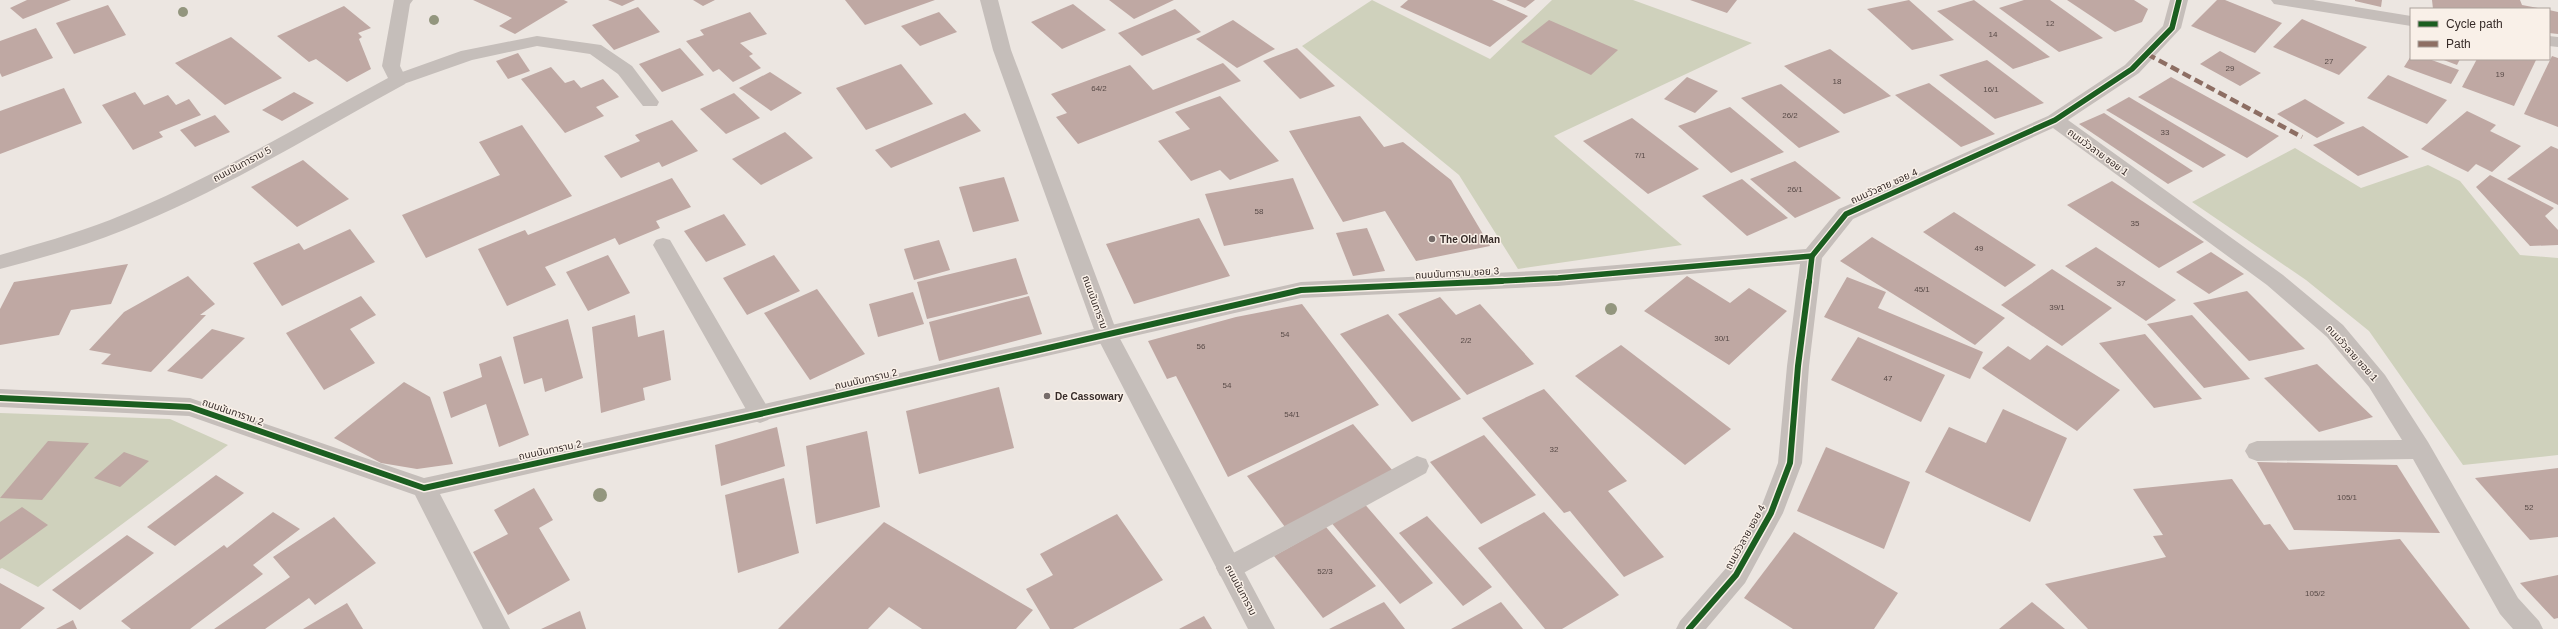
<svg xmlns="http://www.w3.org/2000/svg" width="2558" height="629" font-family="Arial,'Noto Sans Thai',sans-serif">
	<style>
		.green { fill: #cfd1bc }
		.building { fill: #bfa8a3 }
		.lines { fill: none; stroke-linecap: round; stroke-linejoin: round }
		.service { fill: #c5beba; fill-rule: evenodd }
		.minor { fill: #c5beba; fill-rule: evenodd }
		.tertiary { fill: #c5beba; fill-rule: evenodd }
		.quiet { stroke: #8d6e63; stroke-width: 4.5; stroke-dasharray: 9 4.5; stroke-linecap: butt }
		.cycleway-far1-casing { stroke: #f9f0e8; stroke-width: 8 }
		.cycleway-casing { stroke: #f9f0e8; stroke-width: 9 }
		.cycleway-far1 { stroke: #1b5e20; stroke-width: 5.5 }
		.cycleway { stroke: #1b5e20; stroke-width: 6 }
		.tree { fill: #93967e }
		.poi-dot { fill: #766c69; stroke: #f9f0e8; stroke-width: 1.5 }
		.labels { text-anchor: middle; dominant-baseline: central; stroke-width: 3; stroke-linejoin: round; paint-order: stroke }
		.number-label { font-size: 8px; fill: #584a47 }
		.street-label { font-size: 10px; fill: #362b28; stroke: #f9f0e8 }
		.poi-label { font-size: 10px; font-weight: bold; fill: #362b28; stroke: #f9f0e8; text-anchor: start }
	</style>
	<rect width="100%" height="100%" fill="#ece6e1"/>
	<g class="green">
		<path d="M1372 0 1490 59 1552 0H1633L1752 43 1554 136 1682 245 1518 269 1459 175 1302 46Z"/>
		<path d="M2295 148 2361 188 2428 165 2460 181 2520 255 2558 258V455L2463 465 2369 331 2306 280 2192 202Z"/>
		<path d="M0 413 170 419 228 445 38 587 2 568 0 569Z"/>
	</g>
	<g class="building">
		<path d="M27 0H71L23 19 10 8Z"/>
		<path d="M473 0H564L568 2 515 34 499 26 512 18Z"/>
		<path d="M608 0H635L622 6Z"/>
		<path d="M693 0H715L703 6Z"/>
		<path d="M845 0H935L865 25Z"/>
		<path d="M1109 0H1174L1134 19Z"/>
		<path d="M1408 0H1492L1528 16 1490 47 1400 7Z"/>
		<path d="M1506 0H1535L1525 8Z"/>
		<path d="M1690 0H1737L1727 13Z"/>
		<path d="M1909 0 1954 40 1912 50 1867 9Z"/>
		<path d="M1974 0 2050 57 2013 69 1937 11Z"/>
		<path d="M2024 0H2050L2103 38 2059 52 1999 8Z"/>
		<path d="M2067 0H2134L2148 9 2142 22 2115 32Z"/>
		<path d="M2217 0H2225L2282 23 2255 53 2191 26Z"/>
		<path d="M2355 0H2382L2381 7 2355 1Z"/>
		<path d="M2432 0H2520L2522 5 2538 8 2433 9Z"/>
		<path d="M1073 4 1106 30 1062 49 1031 22Z"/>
		<path d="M108 5 126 35 74 54 56 23Z"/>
		<path d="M344 6 371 28 358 33 362 37 359 39 371 69 347 82 316 59 309 62 277 36Z"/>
		<path d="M638 7 660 32 614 50 592 25Z"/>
		<path d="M1175 9 1201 32 1142 56 1118 33Z"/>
		<path d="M2549 10 2558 12V34L2549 33Z"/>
		<path d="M750 12 767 34 740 43 753 54 749 56 761 68 733 82 719 69 713 72 686 41 704 35 700 30Z"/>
		<path d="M939 12 957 32 920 46 901 26Z"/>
		<path d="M2302 19 2367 47 2339 75 2273 47Z"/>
		<path d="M1233 20 1275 49 1237 68 1196 39Z"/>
		<path d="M1549 20 1618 50 1591 75 1521 42Z"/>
		<path d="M36 28 53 58 2 77 0 73V41Z"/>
		<path d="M231 37 282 78 225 105 175 63Z"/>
		<path d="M680 48 704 75 662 92 639 64Z"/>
		<path d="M1297 48 1335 86 1300 99 1263 61Z"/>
		<path d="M1830 49 1891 96 1844 114 1784 66Z"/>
		<path d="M2220 51 2261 73 2240 86 2200 64Z"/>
		<path d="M518 53 530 71 508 79 496 61Z"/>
		<path d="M2411 56V59H2429L2459 70 2451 84 2404 67Z"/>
		<path d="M2552 56 2558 58V127L2524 114Z"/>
		<path d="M2441 59H2460L2457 65Z"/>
		<path d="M2477 59 2536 60 2514 106 2462 87Z"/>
		<path d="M1987 60 2044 103 1995 119 1939 75Z"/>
		<path d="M1223 63 1241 81 1078 144 1056 117 1067 113 1051 94 1130 65 1153 90Z"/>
		<path d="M901 64 933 104 866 130 836 88Z"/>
		<path d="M551 67 565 83 574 80 581 88 603 79 619 97 596 107 604 116 565 133 521 79Z"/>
		<path d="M770 72 802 93 771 111 739 88Z"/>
		<path d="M2388 75 2447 100 2427 124 2367 98Z"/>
		<path d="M1687 77 1718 91 1695 113 1664 99Z"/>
		<path d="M2171 77 2279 136 2247 158 2138 97Z"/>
		<path d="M1929 83 1995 134 1961 147 1895 95Z"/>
		<path d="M1781 84 1840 132 1799 148 1741 98Z"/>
		<path d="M64 88 82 123 0 154V111Z"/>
		<path d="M135 92 144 105 168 95 176 105 189 99 201 115 159 132 163 137 133 150 102 105Z"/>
		<path d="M294 92 314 103 282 121 262 110Z"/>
		<path d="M734 93 760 118 726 134 700 109Z"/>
		<path d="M1220 96 1279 161 1230 180 1220 170 1191 181 1158 141 1190 129 1175 112Z"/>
		<path d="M2129 97 2226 155 2203 168 2106 110Z"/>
		<path d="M2305 99 2345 123 2317 138 2277 114Z"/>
		<path d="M1730 107 1784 152 1731 173 1678 126Z"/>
		<path d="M2467 111 2496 125 2490 131 2521 146 2492 172 2476 164 2468 172 2421 149Z"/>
		<path d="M965 113 981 131 891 168 875 150Z"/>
		<path d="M2104 113 2193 171 2168 184 2079 124Z"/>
		<path d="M215 115 230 132 195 147 180 130Z"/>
		<path d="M1360 116 1384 147 1403 142 1451 180 1490 246 1416 261 1385 211 1343 222 1289 131Z"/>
		<path d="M1632 118 1699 169 1648 194 1583 141Z"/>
		<path d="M672 120 698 151 662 167 659 162 621 178 604 156 640 141 635 135Z"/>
		<path d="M522 125 572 196 426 258 402 215 500 175 479 142Z"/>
		<path d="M2363 126 2409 157 2358 176 2313 145Z"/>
		<path d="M785 132 813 158 761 185 732 159Z"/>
		<path d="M2551 146 2558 149V205L2507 179Z"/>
		<path d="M303 160 349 199 297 227 251 187Z"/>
		<path d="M1795 161 1841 198 1795 218 1750 179Z"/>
		<path d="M2490 175 2554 208 2545 216 2558 230V245L2530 246 2476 187Z"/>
		<path d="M1004 177 1019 221 973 232 959 187Z"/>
		<path d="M672 178 691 207 656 221 660 228 619 245 615 238 545 267 556 285 507 306 478 249 525 230 528 235Z"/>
		<path d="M1293 178 1314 229 1224 246 1205 194Z"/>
		<path d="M1742 179 1788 218 1747 236 1702 196Z"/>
		<path d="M2112 181 2204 242 2159 268 2067 205Z"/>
		<path d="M1954 212 2036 265 2005 287 1923 232Z"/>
		<path d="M724 214 746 245 706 262 684 231Z"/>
		<path d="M1199 218 1230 276 1134 304 1106 244Z"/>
		<path d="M1367 228 1385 271 1353 276 1336 233Z"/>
		<path d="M350 229 375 262 282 306 253 263 299 243 304 250Z"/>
		<path d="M1872 237 2005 318 1975 345 1840 261Z"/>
		<path d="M939 240 950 270 914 280 904 249Z"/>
		<path d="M2096 247 2176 300 2146 321 2065 266Z"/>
		<path d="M2211 252 2244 274 2209 294 2176 272Z"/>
		<path d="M608 255 630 293 588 311 566 272Z"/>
		<path d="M774 255 800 291 747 315 723 278Z"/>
		<path d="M1016 258 1028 294 927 319 917 282Z"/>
		<path d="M128 264 111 304 71 310 59 335 0 345V309L14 282Z"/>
		<path d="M2052 269 2112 308 2062 346 2001 305Z"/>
		<path d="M188 276 215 304 200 315H206L151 372 101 364 111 354 89 350 124 312Z"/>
		<path d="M1687 276 1730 303 1749 288 1787 311 1729 365 1644 311Z"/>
		<path d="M1847 277 1886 292 1878 308 1983 352 1970 379 1824 317Z"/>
		<path d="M817 289 865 354 810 380 764 313Z"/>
		<path d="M2247 291 2305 349 2249 361 2193 303Z"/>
		<path d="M913 292 924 324 878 337 869 304Z"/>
		<path d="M361 296 376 315 350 329 375 363 324 390 286 333Z"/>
		<path d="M1029 296 1042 334 939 361 929 322Z"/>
		<path d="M1440 297 1456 315 1480 304 1534 364 1467 395 1398 314Z"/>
		<path d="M1302 304 1379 405 1228 477 1176 376 1167 379 1148 341 1236 317Z"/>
		<path d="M1388 314 1461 399 1412 422 1340 334Z"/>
		<path d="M635 315 638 337 664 330 671 380 643 388 645 400 601 413 592 327Z"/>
		<path d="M2192 315 2250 379 2204 388 2147 324Z"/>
		<path d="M568 319 583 378 545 392 542 378 524 384 513 337Z"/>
		<path d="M212 329 245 338 202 379 167 371Z"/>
		<path d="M2145 334 2202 399 2154 408 2099 343Z"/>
		<path d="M1858 337 1945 375 1921 422 1831 380Z"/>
		<path d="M1621 345 1731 429 1685 465 1575 376Z"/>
		<path d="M2047 345 2120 390 2077 431 1982 368 2008 346 2030 360Z"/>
		<path d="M501 356 529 435 499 447 486 404 451 418 443 392 482 377 479 364Z"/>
		<path d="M2317 364 2373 417 2319 432 2264 378Z"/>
		<path d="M404 382 430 397 453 464 417 469 381 463 334 438Z"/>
		<path d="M999 387 1014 448 919 474 906 411Z"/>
		<path d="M1544 389 1627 481 1608 491 1664 557 1624 577 1570 511 1564 513 1482 418Z"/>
		<path d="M2003 409 2067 438 2030 522 1925 472 1949 427 1986 443Z"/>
		<path d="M1353 424 1393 471 1285 527 1247 476Z"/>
		<path d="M777 427 785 466 721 486 715 445Z"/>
		<path d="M867 431 880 507 816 524 806 446Z"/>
		<path d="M1484 435 1536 495 1481 524 1430 462Z"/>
		<path d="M48 441 89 443 42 500 0 498Z"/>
		<path d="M1826 447 1910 482 1884 549 1797 511Z"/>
		<path d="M124 452 149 461 120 487 94 478Z"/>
		<path d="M2257 462 2397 465 2440 533 2294 530Z"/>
		<path d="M2558 468V537L2530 540 2475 478Z"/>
		<path d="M216 475 244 493 175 546 147 527Z"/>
		<path d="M784 478 799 553 738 573 725 495Z"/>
		<path d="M2232 479 2264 525 2270 524 2289 550 2400 539 2470 629H2088L2045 584 2166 557 2153 536 2163 535 2133 489Z"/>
		<path d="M534 488 553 520 539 528 570 580 508 615 473 552 508 534 494 510Z"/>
		<path d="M1362 501 1433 583 1400 604 1329 520Z"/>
		<path d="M22 507 48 525 0 560V522Z"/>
		<path d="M273 512 300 529 253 565 263 574 190 629H131L121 621 224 545 227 548Z"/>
		<path d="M1544 512 1619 595 1562 629H1545L1478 548Z"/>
		<path d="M1117 514 1163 580 1073 629H1050L1026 589 1053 575 1040 554Z"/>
		<path d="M1427 516 1492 587 1463 606 1399 533Z"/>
		<path d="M334 517 376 563 315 605 309 598 265 629H214L290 577 273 557Z"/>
		<path d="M884 522 1033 610 1016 629H922L889 607 868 629H778Z"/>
		<path d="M1326 527 1376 586 1323 618 1274 556Z"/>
		<path d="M1794 532 1898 593 1874 629H1793L1744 598Z"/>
		<path d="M127 535 154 553 80 610 52 590Z"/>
		<path d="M2558 575V618L2554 619 2520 583Z"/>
		<path d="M0 583 45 608 20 629H0Z"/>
		<path d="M1384 602 1405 629H1329Z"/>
		<path d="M1501 602 1523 629H1451Z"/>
		<path d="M2032 602 2065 629H1999Z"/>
		<path d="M347 603 363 629H303Z"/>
		<path d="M580 611 586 629H541Z"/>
		<path d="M1204 616 1212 629H1179Z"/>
		<path d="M73 620 77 629H56Z"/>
	</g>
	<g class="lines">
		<g class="service">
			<path d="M537 36 601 45 632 66 659 102 657 106H643L618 74 590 54 537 46 472 60 398 86 391 84 389 80 391 76 461 51Z"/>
			<path d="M663 238 670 240 768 408 772 414 768 420 760 423 752 420 653 245 656 240Z"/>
			<path d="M1417 456 1426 459 1429 466 1426 473 1238 576 1229 579 1220 576 1216 568 1220 560Z"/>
		</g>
		<g class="minor">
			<path d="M394 0H413L410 4 400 66 407 80 405 84C313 134 222 191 124 230 84 246 42 258 0 269V255C37 244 74 234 110 220 207 182 296 127 388 78L382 66Z"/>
			<path d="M2170 0H2188L2181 28 2139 73 2068 120 2283 275 2343 325 2385 375 2428 442 2518 598 2539 621 2543 629H2513L2500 614 2413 459 2257 461 2249 458 2245 451 2249 444 2257 441 2402 440 2369 387 2327 337 2267 285 2053 128 1853 219 1822 258 1809 366 1802 463 1783 513 1745 583 1706 629H1676L1680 621 1727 567 1760 510 1778 463 1787 366 1800 264 1558 286 1301 298 440 494 510 629H483L415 495 189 416 0 407V389L190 398 424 478 760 405 1301 282 1558 270 1806 249 1839 209 2048 116 2125 65 2163 26Z"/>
			<path d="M2271 0H2313L2411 16V26L2280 5 2274 4Z"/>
			<path d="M2549 36 2558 37V47L2549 46Z"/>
		</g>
		<path class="tertiary" d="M980 0H998L1011 50 1118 335 1275 629H1248L1096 335 993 50Z"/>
		<path class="quiet" d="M2147 54 2302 137"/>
		<g class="cycleway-far1-casing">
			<g id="cycleway-far1">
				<path d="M1480 282 1558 278 1812 256"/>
				<path d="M1809 282 1812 256 1846 214 2055 120 2132 69 2172 28 2179 0"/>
			</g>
		</g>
		<g class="cycleway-casing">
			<g id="cycleway">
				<path d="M0 398 190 407 424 488 760 414 1301 290 1502 281"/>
				<path d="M1689 629 1736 575 1771 513 1790 463 1798 366 1809 281"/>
			</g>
		</g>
		<use href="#cycleway-far1" class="cycleway-far1"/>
		<use href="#cycleway" class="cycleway"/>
	</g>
	<g class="tree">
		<circle cx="183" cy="12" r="5"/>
		<circle cx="434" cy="20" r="5"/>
		<circle cx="1611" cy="309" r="6"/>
		<circle cx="600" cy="495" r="7"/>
	</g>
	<g class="poi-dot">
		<circle cx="1432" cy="239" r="4"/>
		<circle cx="1047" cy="396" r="4"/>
	</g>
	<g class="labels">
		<g class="number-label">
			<text x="2050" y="23">12</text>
			<text x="1993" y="34">14</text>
			<text x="2329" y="61">27</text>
			<text x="2230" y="68">29</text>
			<text x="2500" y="74">19</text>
			<text x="1837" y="81">18</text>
			<text x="1099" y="88">64/2</text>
			<text x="1991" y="89">16/1</text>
			<text x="1790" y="115">26/2</text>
			<text x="2165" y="132">33</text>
			<text x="1640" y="155">7/1</text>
			<text x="1795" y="189">26/1</text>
			<text x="1259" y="211">58</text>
			<text x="2135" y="223">35</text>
			<text x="1979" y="248">49</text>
			<text x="2121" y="283">37</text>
			<text x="1922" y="289">45/1</text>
			<text x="2057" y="307">39/1</text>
			<text x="1285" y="334">54</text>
			<text x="1722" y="338">30/1</text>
			<text x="1466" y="340">2/2</text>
			<text x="1201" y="346">56</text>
			<text x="1888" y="378">47</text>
			<text x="1227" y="385">54</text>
			<text x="1292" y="414">54/1</text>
			<text x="1554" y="449">32</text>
			<text x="2347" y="497">105/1</text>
			<text x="2529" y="507">52</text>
			<text x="1325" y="571">52/3</text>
			<text x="2315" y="593">105/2</text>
		</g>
		<g class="street-label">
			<text transform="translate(2098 152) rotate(36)">ถนนวัวลาย ซอย 1</text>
			<text transform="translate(242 164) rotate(-28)">ถนนนันทาราม 5</text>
			<text transform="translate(1884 186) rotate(-24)">ถนนวัวลาย ซอย 4</text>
			<text transform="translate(1457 273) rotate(-3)">ถนนนันทาราม ซอย 3</text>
			<text transform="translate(1095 302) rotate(70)">ถนนนันทาราม</text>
			<text transform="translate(2352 353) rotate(48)">ถนนวัวลาย ซอย 1</text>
			<text transform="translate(866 379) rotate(-13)">ถนนนันทาราม 2</text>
			<text transform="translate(233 412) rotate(19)">ถนนนันทาราม 2</text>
			<text transform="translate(550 450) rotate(-12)">ถนนนันทาราม 2</text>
			<text transform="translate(1745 537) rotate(-61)">ถนนวัวลาย ซอย 4</text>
			<text transform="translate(1241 590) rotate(62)">ถนนนันทาราม</text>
		</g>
		<g class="poi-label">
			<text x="1440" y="239">The Old Man</text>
			<text x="1055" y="396">De Cassowary</text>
		</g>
	</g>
	<rect x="2410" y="8" width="140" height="52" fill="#f9f0e8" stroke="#aba19b"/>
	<rect x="2418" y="21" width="20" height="6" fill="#1b5e20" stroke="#aba19b"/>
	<text x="2446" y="28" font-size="12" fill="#362b28">Cycle path</text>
	<rect x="2418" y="41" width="20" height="6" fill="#8d6e63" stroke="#aba19b"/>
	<text x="2446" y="48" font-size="12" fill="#362b28">Path</text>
</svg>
